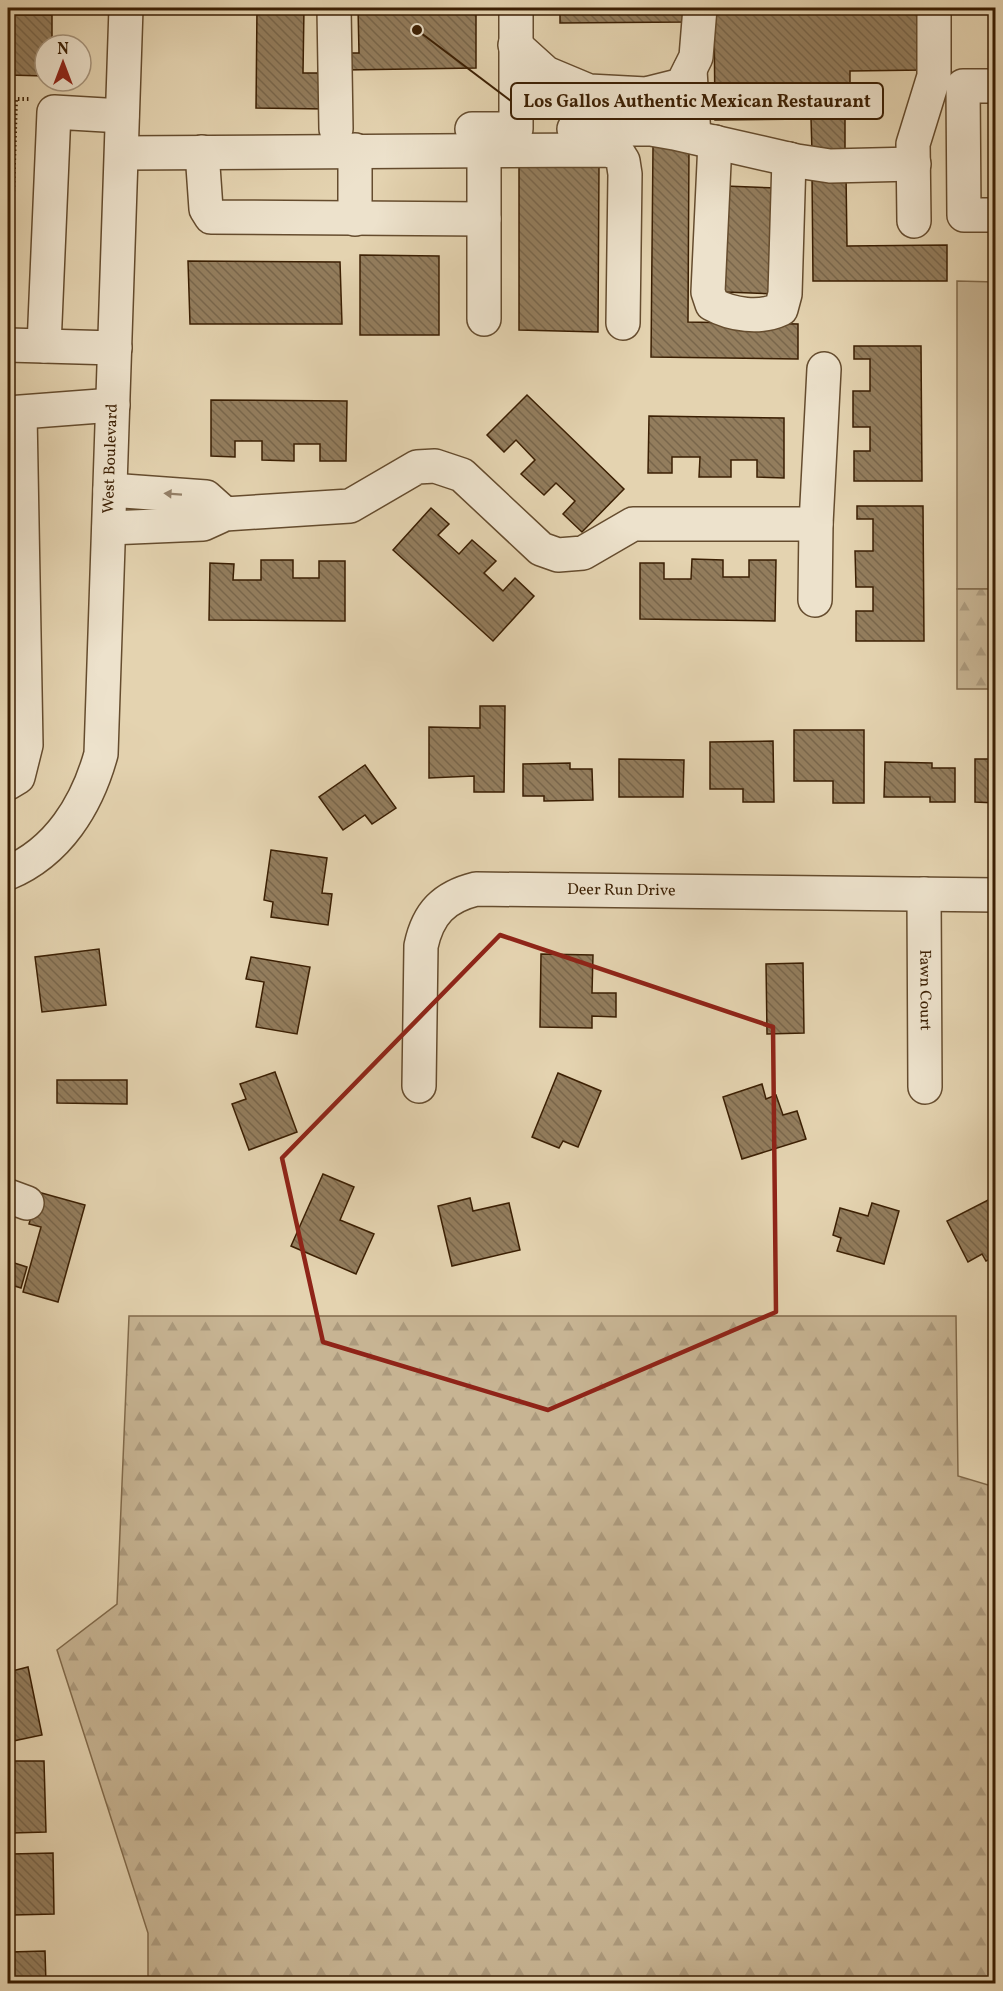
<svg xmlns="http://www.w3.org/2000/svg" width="1003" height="1991" font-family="Vollkorn,serif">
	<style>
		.green { fill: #c7b493; stroke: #816a4b; stroke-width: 1.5 }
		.forest { fill: url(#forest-firs); stroke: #816a4b; stroke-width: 1.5 }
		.building { fill: url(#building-back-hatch); stroke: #3b1f03; stroke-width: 1.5 }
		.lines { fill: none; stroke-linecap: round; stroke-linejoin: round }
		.minor-casing { stroke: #654c2e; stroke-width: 36 }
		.path { stroke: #3b1f03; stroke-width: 4; stroke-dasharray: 1.5 3; stroke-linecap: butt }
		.minor { stroke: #ede2cc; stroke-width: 33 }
		.oneway { fill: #948068 }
		.marked { fill: none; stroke: #8f2418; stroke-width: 4.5; stroke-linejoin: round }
		.labels { text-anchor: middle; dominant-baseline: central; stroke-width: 4.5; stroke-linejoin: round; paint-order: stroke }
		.street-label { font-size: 16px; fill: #3b1f03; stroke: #ede2cc }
		.leader { fill: none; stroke: #3b1f03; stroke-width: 2 }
		.callout-dot { fill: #3b1f03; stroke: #ede2cc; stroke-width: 2 }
		.callout { fill: #ede2cc; stroke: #3b1f03; stroke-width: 2 }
		.callout-label { font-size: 18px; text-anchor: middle; font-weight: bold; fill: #3b1f03 }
	</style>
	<defs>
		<pattern id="forest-firs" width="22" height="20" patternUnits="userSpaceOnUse" patternTransform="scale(1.5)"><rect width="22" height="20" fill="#c7b493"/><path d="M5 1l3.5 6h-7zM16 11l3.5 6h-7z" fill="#ac9a7d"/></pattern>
		<pattern id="building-back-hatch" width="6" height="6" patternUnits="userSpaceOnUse" patternTransform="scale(1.5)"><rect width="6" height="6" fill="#937d5d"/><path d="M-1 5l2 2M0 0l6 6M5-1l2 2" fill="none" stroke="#79664b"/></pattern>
	</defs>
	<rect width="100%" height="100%" fill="#e4d3b0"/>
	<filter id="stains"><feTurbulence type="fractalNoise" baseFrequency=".00333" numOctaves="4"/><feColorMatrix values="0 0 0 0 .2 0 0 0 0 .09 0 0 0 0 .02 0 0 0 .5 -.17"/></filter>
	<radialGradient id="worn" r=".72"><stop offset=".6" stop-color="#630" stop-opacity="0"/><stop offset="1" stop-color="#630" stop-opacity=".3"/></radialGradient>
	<path class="green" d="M957 281 995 282V589H957Z"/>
	<g class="forest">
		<rect x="957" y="589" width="38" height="100"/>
		<path d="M129 1316H956L958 1476 995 1487V1983H148V1933L57 1650 117 1604Z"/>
	</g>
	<g class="building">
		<path d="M257 8H304L303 73H326V109L256 108Z"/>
		<path d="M358 8H476V68L344 70 343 53H359Z"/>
		<path d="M560 8H685V22L560 23Z"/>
		<path d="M714 8H924V70L850 71V111H845V151L812 152 811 119 715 120Z"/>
		<path d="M8 15H52V45H45V76L8 75Z"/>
		<path d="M8 101H11L9 155H8Z"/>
		<path d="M653 146 689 148 688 322 798 324V359L651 357Z"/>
		<path d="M519 165 599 166 598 332 519 330Z"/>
		<path d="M8 166H11L9 251H8Z"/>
		<path d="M846 173 847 246 947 245V281H813L812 174Z"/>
		<path d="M725 186 777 188V294L725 292Z"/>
		<path d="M360 255 439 256V335H360Z"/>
		<path d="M188 261 340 262 342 324H190Z"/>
		<path d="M854 346H921L922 481H854V451H870V427H853V391H870V359H854Z"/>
		<path d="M527 395 624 489 582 532 563 514 575 501 556 483 544 495 521 474 535 460 516 440 504 452 487 435Z"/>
		<path d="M211 400 347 401 346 461H320V444H294V461L262 460V441H235V457L211 456Z"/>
		<path d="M649 416 784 418V478L757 477V460H731V477H699L700 457H672V473H648Z"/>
		<path d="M857 506H923L924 641H856V611H873V587H856L855 551H873V519H857Z"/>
		<path d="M431 508 449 524 438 535 459 554 472 540 496 561 484 573 503 591 515 578 534 596 493 641 393 550Z"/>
		<path d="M692 559 723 560V577H749V560H776L775 621 640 619V563H664V579H691Z"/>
		<path d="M261 560H293V578H319V561H345V621L209 620 210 563 234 564 233 580H261Z"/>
		<path d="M480 706H505L504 792H474V776L429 778V727L480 728Z"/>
		<path d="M794 730H864V803H833V781H794Z"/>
		<path d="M773 741 774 802H743V789H710V742Z"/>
		<path d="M619 759 684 760 683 797H619Z"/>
		<path d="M975 759H996V803L975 802Z"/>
		<path d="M885 762 932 763V768H955V802H930V797H884Z"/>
		<path d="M570 763V769H592L593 800 544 801V796H523V764Z"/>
		<path d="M365 765 396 808 372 824 365 815 343 830 319 797Z"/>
		<path d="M271 850 327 858 322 893 332 894 328 925 271 917 273 902 264 900Z"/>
		<path d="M99 949 106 1005 42 1012 35 957Z"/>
		<path d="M541 954 593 955 592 993H616V1017L592 1016V1028L540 1027Z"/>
		<path d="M251 957 310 967 297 1034 256 1027 264 982 246 979Z"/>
		<path d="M803 963 804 1033 767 1034 766 964Z"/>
		<path d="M8 970 12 1026H8Z"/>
		<path d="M275 1072 297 1132 249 1150 232 1104 246 1099 240 1084Z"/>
		<path d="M558 1073 601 1091 578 1147 563 1141 559 1148 532 1137Z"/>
		<path d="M57 1080H127V1104L57 1103Z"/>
		<path d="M762 1084 766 1099 776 1095 783 1115 797 1111 806 1139 742 1159 723 1097Z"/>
		<path d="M323 1174 354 1187 340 1220 374 1234 356 1274 291 1246Z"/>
		<path d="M38 1192 85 1205 58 1302 23 1292 41 1227 29 1224Z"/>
		<path d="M996 1196V1256L986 1261 982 1254 968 1262 947 1221Z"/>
		<path d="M470 1198 473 1211 509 1203 520 1250 452 1266 438 1206Z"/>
		<path d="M872 1203 899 1211 884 1264 837 1251 841 1238 833 1235 840 1208 868 1216Z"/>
		<path d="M8 1261 27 1267 21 1288 8 1284Z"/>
		<path d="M28 1667 42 1735 13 1741 8 1715V1672Z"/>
		<path d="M11 1761H44L46 1832 12 1833Z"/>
		<path d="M53 1853 54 1914 13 1915 12 1854Z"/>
		<path d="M45 1951 46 1984H10V1952Z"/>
	</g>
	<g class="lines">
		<g class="minor-casing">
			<g id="minor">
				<path d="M334 8 336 129"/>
				<path d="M515 45 546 73 589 91 646 94 682 85 696 57 700 8"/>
				<path d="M690 70 694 137"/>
				<path d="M996 86H963L964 215H996"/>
				<path d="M472 129H516V8"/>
				<path d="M574 129H651L674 133 797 161 830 166 914 164"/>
				<path d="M715 142 708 292 712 304C732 315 760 319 781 309L785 294 789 159"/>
				<path d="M355 150V219"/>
				<path d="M484 150V319"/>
				<path d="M202 152 206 209 211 217 484 219"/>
				<path d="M122 153 607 150 618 153 623 161 625 174 623 323"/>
				<path d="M914 221 913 144 934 76V8"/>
				<path d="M8 345 115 348"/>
				<path d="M44 346 54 112 122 116"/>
				<path d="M8 413 113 405"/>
				<path d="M110 490 206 497 225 514"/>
				<path d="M109 528 203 524 225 514 350 506 417 467 435 466 462 475 541 549 558 555 583 553 633 524H816L824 369"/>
				<path d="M815 600 816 524"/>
				<path d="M8 783 18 777 26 745 20 413"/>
				<path id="s1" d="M8 873C58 852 87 805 101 754L126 8"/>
				<path id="s2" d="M924 894 925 1087"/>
				<path id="s3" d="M419 1086 421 946C428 913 444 897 476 889L996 895"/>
				<path d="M8 1196 27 1203"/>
			</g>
		</g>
		<g class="path">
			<path d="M8 159 14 160"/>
			<path d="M8 259H11L10 304 8 305"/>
			<path d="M11 259 16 99H29"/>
		</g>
		<use href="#minor" class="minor"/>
	</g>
	<defs><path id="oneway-solid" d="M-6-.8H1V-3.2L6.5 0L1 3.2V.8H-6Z" transform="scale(1.5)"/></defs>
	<use class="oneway" href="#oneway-solid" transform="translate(173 494) rotate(-176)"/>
	<path class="marked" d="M500 935 773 1027 776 1312 548 1410 323 1342 282 1158Z"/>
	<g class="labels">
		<g class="street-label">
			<text stroke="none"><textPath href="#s1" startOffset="452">West Boulevard</textPath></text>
			<text stroke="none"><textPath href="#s3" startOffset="370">Deer Run Drive</textPath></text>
			<text stroke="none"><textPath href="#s2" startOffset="96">Fawn Court</textPath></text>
		</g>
	</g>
	<path class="leader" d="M417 30L511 101"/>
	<circle class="callout-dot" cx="417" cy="30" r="6"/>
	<rect class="callout" x="511" y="83" width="372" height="36" rx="6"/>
	<g class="callout-label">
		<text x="697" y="107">Los Gallos Authentic Mexican Restaurant</text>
	</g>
	<rect width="1003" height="1991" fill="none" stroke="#e4d3b0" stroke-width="30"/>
	<rect x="9" y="9" width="985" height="1973" fill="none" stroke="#3b1f03" stroke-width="3"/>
	<rect x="15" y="15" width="973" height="1961" fill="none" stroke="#3b1f03" stroke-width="1.5"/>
	<g transform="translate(63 63)"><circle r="28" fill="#ede2cc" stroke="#a6947c" stroke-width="1.5"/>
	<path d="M0-4.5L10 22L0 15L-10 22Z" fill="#8f2418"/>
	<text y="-9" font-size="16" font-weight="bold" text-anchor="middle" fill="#3b1f03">N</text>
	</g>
	<rect width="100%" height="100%" filter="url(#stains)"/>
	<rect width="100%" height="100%" fill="url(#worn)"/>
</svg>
